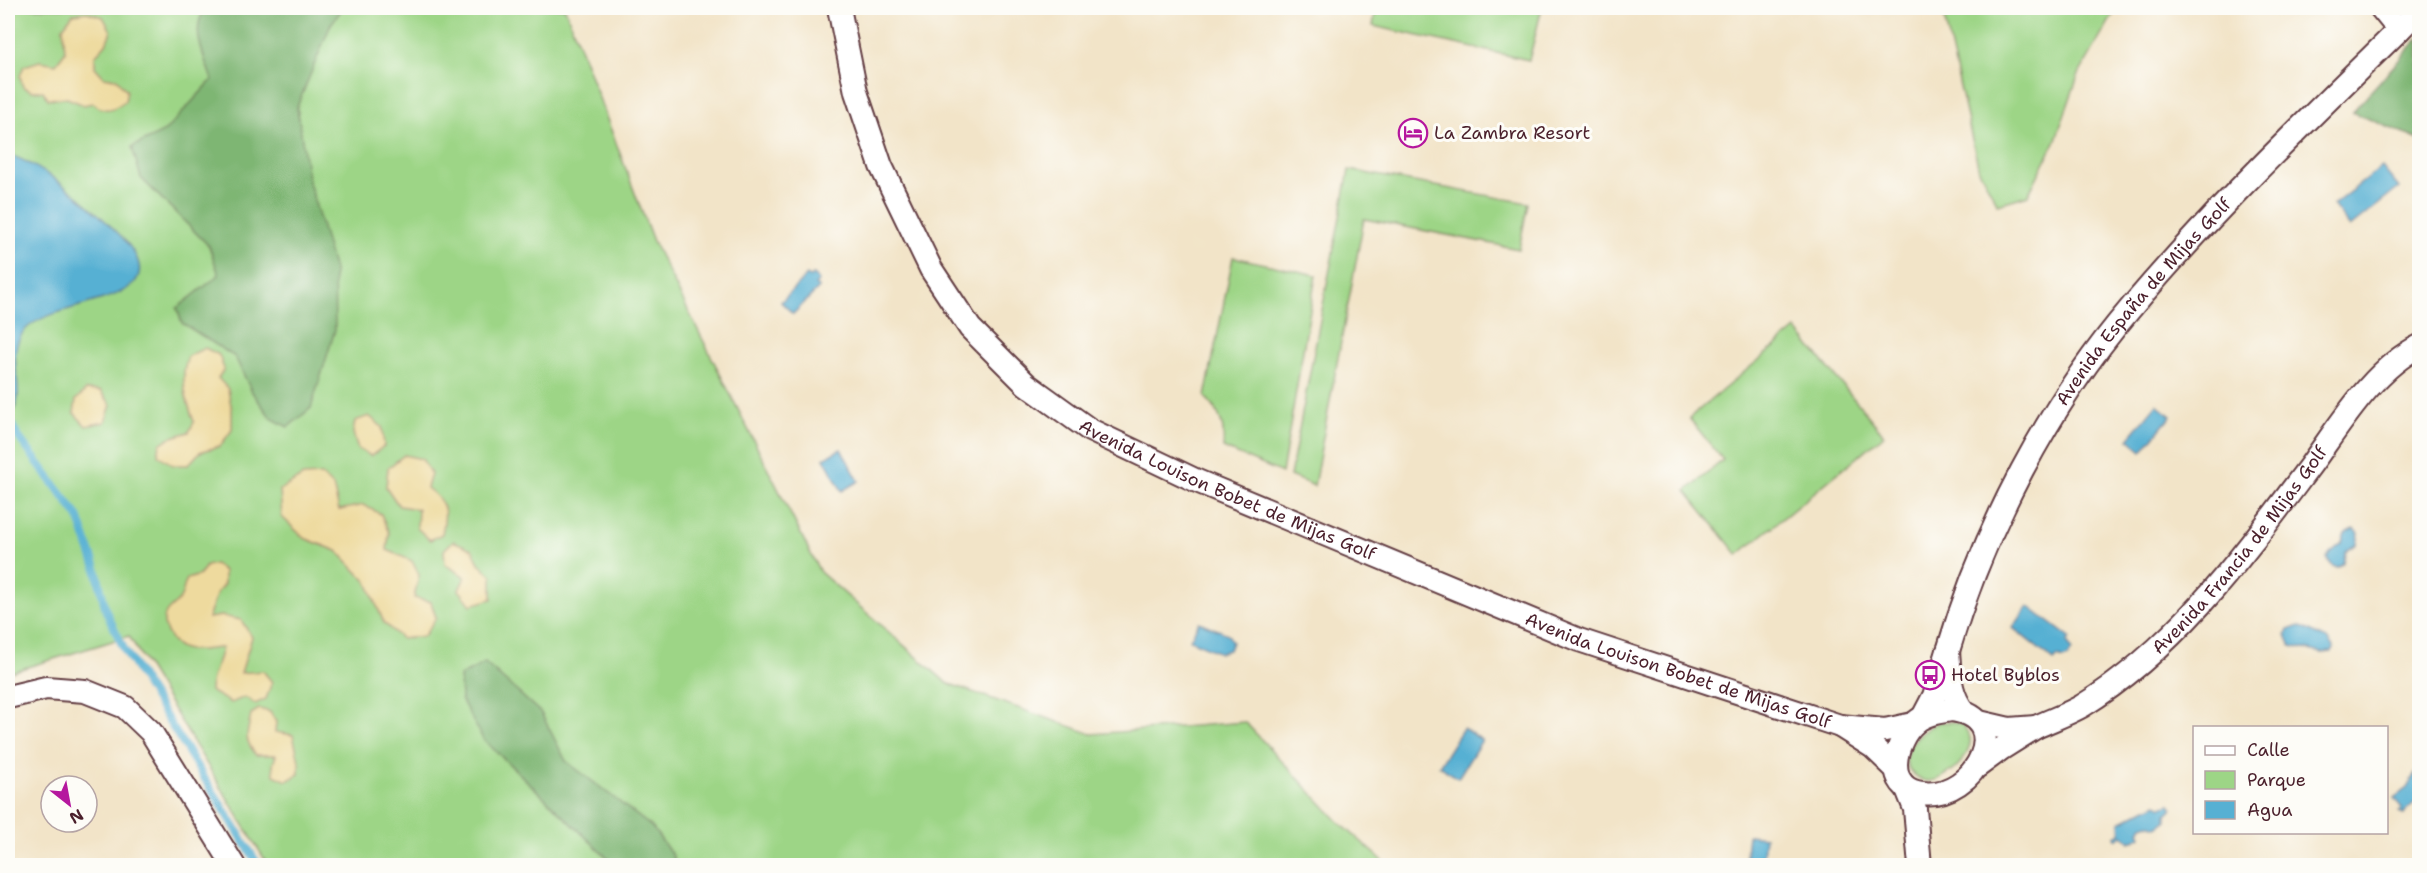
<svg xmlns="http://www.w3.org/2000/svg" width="2427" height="873" font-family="'Shantell Sans',sans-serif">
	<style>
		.green { fill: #9dd586; stroke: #747a58; stroke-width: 1.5 }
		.forest { fill: #7eb673; stroke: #646a4f; stroke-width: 1.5 }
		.sand { fill: #eeda9e; stroke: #9c7c64; stroke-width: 1.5 }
		.water { fill: #56b0d3; stroke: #50687f; stroke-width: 1.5 }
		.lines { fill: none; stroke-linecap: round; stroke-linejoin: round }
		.stream { stroke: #56b0d3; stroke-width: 8 }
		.minor-casing { stroke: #633d43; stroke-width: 26 }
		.minor { stroke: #fff; stroke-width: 22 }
		.labels { text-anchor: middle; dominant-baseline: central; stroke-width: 6; stroke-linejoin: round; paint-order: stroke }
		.poi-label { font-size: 18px; fill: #4a1f2b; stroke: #fdfcf7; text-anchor: start }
		.street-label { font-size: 18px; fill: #4a1f2b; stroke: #fdfcf7 }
	</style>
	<rect width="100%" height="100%" fill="#fdfcf7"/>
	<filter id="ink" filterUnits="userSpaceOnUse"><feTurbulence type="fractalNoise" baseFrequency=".0167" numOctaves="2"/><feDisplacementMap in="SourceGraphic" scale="12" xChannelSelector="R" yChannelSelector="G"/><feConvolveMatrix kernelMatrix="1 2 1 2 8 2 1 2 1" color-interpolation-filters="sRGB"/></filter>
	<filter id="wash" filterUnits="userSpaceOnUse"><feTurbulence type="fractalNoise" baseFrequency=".008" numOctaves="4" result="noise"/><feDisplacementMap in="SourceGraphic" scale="24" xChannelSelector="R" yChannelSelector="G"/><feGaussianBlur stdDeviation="1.35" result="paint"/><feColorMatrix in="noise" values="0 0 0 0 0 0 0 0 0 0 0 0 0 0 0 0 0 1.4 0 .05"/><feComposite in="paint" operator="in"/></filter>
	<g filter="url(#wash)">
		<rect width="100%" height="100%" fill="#f2e4c8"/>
		<g class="green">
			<path d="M8 8H565L653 241 820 572 947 683 1092 734 1245 722 1340 823 1388 865H268L129 636 8 673Z"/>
			<path d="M1376 8H1542L1529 60 1373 26Z"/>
			<path d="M1942 8H2117L2078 76 2055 142 2028 195 1998 204 1979 170Z"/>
			<path d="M1349 170 1528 203 1519 249 1364 219 1314 486 1290 476Z"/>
			<path d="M1233 257 1316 275 1282 473 1223 448C1225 427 1221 412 1205 397Z"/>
			<path d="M1796 329 1884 435 1738 555 1686 491 1723 460 1689 418Z"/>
			<path d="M1939 722H1953L1963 725C1965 729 1969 734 1970 738 1973 757 1945 782 1927 781 1921 781 1915 776 1911 772 1895 751 1922 730 1939 722Z"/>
		</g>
		<g class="forest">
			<path d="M207 8H343L331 24 297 107 308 178 334 270 335 330 311 408 288 427 271 418 252 392 235 357 182 323 177 308 219 275 209 246 141 178 132 147 165 131 212 80C205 58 188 27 207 8Z"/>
			<path d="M2419 38V140L2352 112Z"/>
			<path d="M485 663 541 713 566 761 652 827 673 856 675 865H615L483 739 461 699 460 676Z"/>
		</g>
		<g class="sand">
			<path d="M87 12 103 17 111 31 106 44 95 56V67L104 77 117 79 127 91 125 101C113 110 105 113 92 103L84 105 67 98 48 99 43 91H32L23 87 20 76 24 66 40 61 56 64 65 52 63 27 73 14Z"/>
			<path d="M205 348 219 355 224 369 218 378 228 389 232 411V430L220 446 200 452 188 465H173L158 455 160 444 169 438 189 432 194 422C186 399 179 379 188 356Z"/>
			<path d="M86 390 101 391 111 405 105 422 86 426 74 413 76 400Z"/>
			<path d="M369 416 382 427 384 446 371 456 358 449 353 433 355 421Z"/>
			<path d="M404 455 422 459 431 474 427 488C447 503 447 510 442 534L430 540 417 528 418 509 399 506 386 487 388 468Z"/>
			<path d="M321 475 333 486 339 510 363 505 381 514 389 533 387 550 412 561 419 575 414 598 431 602 436 618 424 636 402 639 384 623 367 582 337 551 304 538 282 517 280 490 303 476Z"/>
			<path d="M453 541 472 549 479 563 492 576V599L471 605 459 590 465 577 445 564 444 550Z"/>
			<path d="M215 564 224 571V584L217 593 208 618 221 616 241 620 252 637 241 673 263 671 272 682 266 699 255 704 245 697 231 703 210 691C210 675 219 664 222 648 209 648 197 653 184 649 173 646 160 626 165 615 168 607 178 604 181 597 184 591 183 586 187 579L200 575 206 566Z"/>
			<path d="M259 709 270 712 276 722 275 732 293 735 299 761V774L287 781 274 775 273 764 276 755H256C242 736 248 735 251 714Z"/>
		</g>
		<g class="water">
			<path d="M8 154C49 169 84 200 115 230 195 307 58 295 25 330 1 357 33 394 8 420Z"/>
			<path d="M2382 167 2399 188 2350 227 2333 205Z"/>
			<path d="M807 275 810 277 813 275 819 281 815 285 819 288 793 314 781 302Z"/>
			<path d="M2157 404 2171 416 2142 451 2128 439Z"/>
			<path d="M841 449 859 481 842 491 824 458Z"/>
			<path d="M2355 529 2359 533 2357 544 2346 551 2343 563 2337 567 2332 566 2327 558 2329 554 2342 543C2344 534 2345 531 2355 529Z"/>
			<path d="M2028 606 2070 638 2067 642 2072 650 2068 657 2063 659 2058 657 2054 661 2013 628Z"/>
			<path d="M1199 622 1228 634 1232 642 1229 650 1220 653 1190 640Z"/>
			<path d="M2299 626 2327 639 2334 649 2332 652 2322 653 2291 646 2286 635 2288 630Z"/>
			<path d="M1463 728 1482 740 1458 778 1439 766Z"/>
			<path d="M2415 774 2419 778V799L2407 809 2404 814 2400 812 2402 808 2394 798 2407 788Z"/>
			<path d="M2157 803 2162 807 2170 804 2173 808 2167 814V821L2157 827 2149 824 2143 826 2139 831 2141 836 2130 842 2123 835 2117 839 2115 836 2121 833 2120 822Z"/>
			<path d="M1748 835 1765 837 1762 865H1745Z"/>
		</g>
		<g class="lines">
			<path class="stream" d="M9 419 17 435 78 516 96 568 106 611 124 649 259 866"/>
		</g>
	</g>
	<g filter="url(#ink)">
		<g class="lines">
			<g class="minor-casing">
				<g id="minor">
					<path id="s1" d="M839 8 856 92 881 166 931 269 970 328 1026 384 1090 430 1197 481 1579 640 1840 726"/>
					<path d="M2381 8 2399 30"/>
					<path id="s2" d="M1948 651C1983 531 2049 404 2130 309 2219 203 2322 107 2420 9"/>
					<path d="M8 697 46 688 85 691 125 707 151 732 234 866"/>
					<path d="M1951 710C2016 717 1976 800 1922 793 1883 789 1894 740 1916 722 1925 714 1939 712 1951 710Z"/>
					<path d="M1923 717 1934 696 1948 651C1950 673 1949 693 1964 712"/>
					<path id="s3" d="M2036 727C2051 720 2068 714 2082 706 2177 648 2244 554 2310 466 2340 425 2373 369 2420 346"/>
					<path d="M1978 766 2001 749 2036 727 2009 729 1979 722"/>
					<path d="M1896 769 1873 747 1840 726 1885 730 1913 724"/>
					<path d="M1907 789 1915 809 1920 866"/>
				</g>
			</g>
			<use href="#minor" class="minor"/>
		</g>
	</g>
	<defs>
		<g id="hotel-ring" transform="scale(1.5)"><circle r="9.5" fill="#fdfcf7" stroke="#b5179e" stroke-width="1.5"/><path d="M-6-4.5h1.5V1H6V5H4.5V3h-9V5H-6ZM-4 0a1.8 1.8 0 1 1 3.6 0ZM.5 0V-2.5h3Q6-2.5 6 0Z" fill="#b5179e"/></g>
		<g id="bus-ring" transform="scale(1.5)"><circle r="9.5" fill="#fdfcf7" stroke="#b5179e" stroke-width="1.5"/><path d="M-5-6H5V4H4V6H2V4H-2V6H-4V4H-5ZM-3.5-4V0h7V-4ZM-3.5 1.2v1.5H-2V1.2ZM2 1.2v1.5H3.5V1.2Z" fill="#b5179e"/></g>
	</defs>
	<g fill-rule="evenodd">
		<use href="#hotel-ring" x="1413" y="133"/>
		<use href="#bus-ring" x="1930" y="675"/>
	</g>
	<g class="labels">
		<g class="poi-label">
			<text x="1434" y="133">La Zambra Resort</text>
			<text x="1951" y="675">Hotel Byblos</text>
		</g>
		<g class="street-label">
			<text stroke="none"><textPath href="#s2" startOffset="404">Avenida España de Mijas Golf</textPath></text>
			<text stroke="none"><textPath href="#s1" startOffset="657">Avenida Louison Bobet de Mijas Golf</textPath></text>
			<text stroke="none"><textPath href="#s3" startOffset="274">Avenida Francia de Mijas Golf</textPath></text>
			<text stroke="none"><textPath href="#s1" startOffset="1143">Avenida Louison Bobet de Mijas Golf</textPath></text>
		</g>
	</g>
	<rect width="2427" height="873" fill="none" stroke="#fdfcf7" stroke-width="30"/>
	<rect x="2193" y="726" width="195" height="108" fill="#fdfcf7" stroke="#b5a4a5" stroke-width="1.5"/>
	<rect x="2205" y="746" width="30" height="9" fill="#ffffff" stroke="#b5a4a5" stroke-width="1.5"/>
	<text x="2247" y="756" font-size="18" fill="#4a1f2b">Calle</text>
	<rect x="2205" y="771" width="30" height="18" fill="#9dd586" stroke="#b5a4a5" stroke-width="1.5"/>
	<text x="2247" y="786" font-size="18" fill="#4a1f2b">Parque</text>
	<rect x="2205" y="801" width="30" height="18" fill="#56b0d3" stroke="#b5a4a5" stroke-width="1.5"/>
	<text x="2247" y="816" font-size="18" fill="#4a1f2b">Agua</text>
	<g transform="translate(69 804) rotate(149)"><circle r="28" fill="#fdfcf7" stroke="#b5a4a5" stroke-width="1.5"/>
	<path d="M0-4.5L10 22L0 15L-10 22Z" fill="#b5179e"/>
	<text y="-9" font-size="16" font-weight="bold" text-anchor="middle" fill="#4a1f2b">N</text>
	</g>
</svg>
